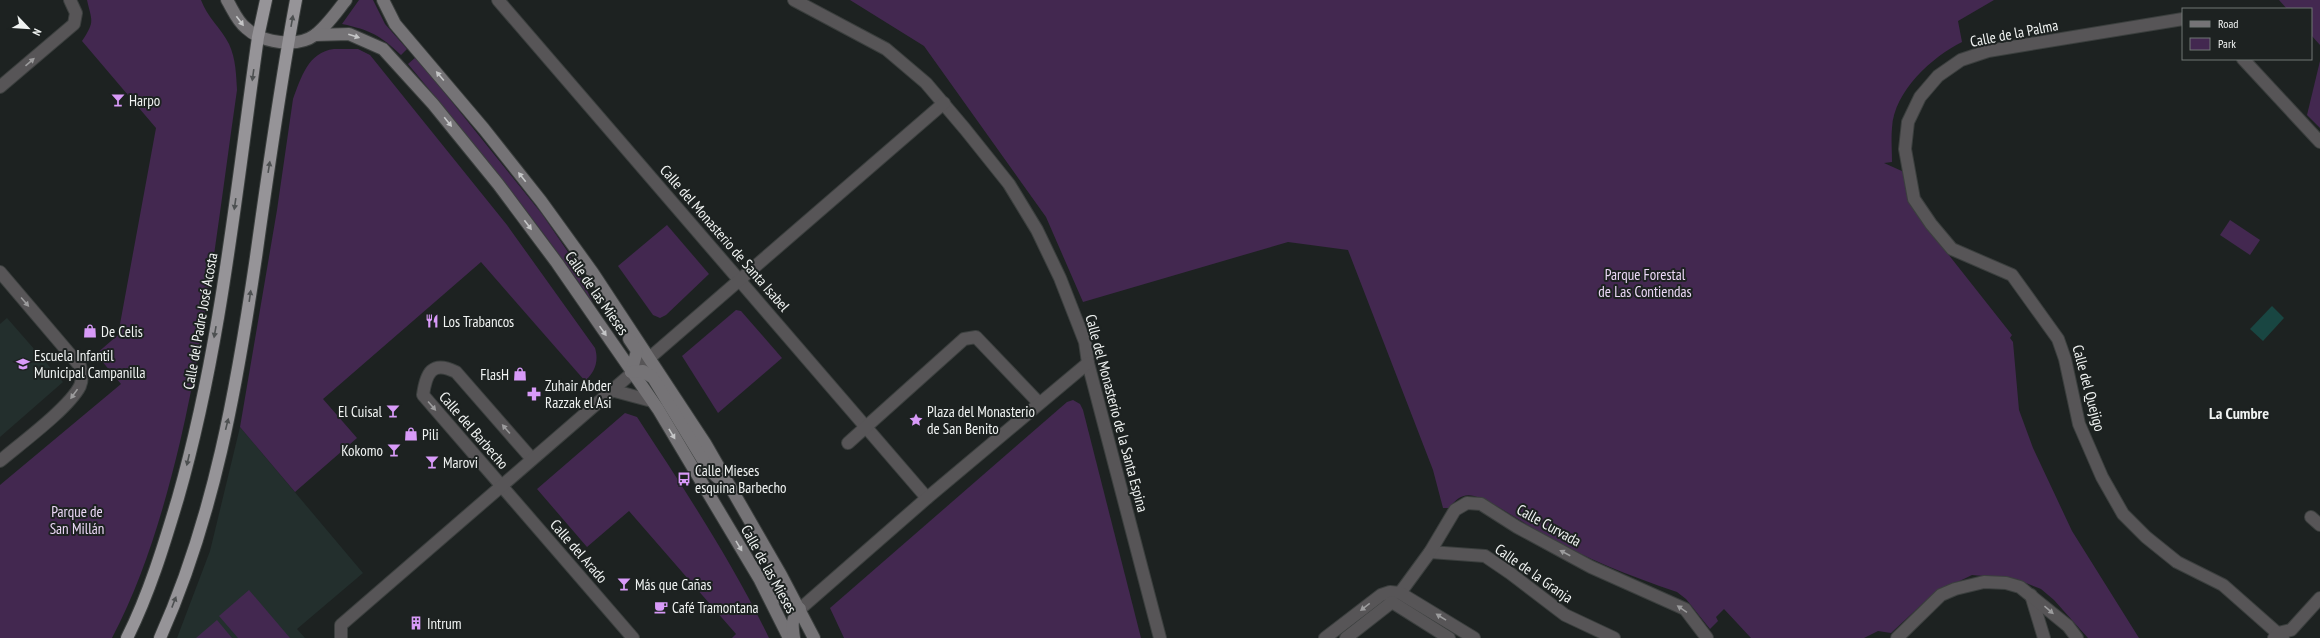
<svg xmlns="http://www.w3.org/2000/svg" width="2320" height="638" font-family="'PT Sans Narrow',sans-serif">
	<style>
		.built { fill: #232f2d }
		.green { fill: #432850 }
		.water { fill: #194642 }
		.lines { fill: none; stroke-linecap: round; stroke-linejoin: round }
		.minor-casing { stroke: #3b3f3e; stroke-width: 14 }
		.secondary-casing { stroke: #3b3f3e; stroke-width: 14 }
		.trunk-casing { stroke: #3b3f3e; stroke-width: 14 }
		.minor { stroke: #575557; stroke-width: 12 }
		.secondary { stroke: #757376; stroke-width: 12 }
		.trunk { stroke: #969498; stroke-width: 12 }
		.oneway { fill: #c5c6c7 }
		.oneway2 { fill: #4d5051 }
		.oneway3 { fill: #9c9c9d }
		.labels { text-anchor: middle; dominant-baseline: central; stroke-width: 4; stroke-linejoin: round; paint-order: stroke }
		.street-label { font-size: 15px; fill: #f0f3f2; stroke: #1d2221 }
		.poi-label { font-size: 15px; fill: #f0f3f2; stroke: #1d2221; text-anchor: start }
		.park-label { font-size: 15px; fill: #ebd8f6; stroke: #1d2221 }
		.neighbourhood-label { font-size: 16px; font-weight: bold; fill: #f0f3f2; stroke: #1d2221 }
	</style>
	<rect width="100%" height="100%" fill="#1d2221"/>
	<g class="built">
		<path d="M7 318 63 382 0 437V324Z"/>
		<path d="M240 427 363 573 297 629 305 638H177L210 551Z"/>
	</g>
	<g class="green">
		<path d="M87 0H201C207 17 221 28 229 44 236 59 236 75 237 90 220 208 207 326 180 442 164 509 144 577 112 638H0V485L121 384 96 354 118 335 156 128 82 41C95 21 92 22 87 0Z"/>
		<path d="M359 0H373L385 24 407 49 401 55C380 35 370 30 342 24Z"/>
		<path d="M850 0H1994L1958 21 1962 42C1932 57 1894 91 1892 128 1891 139 1892 151 1892 162L1884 163 1904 172 1918 216 2012 335 2010 338 2013 342 2019 410 2033 448 2072 531 2139 638H2088L2054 600 2041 589 2016 579 1972 575 1933 594 1891 633 1878 631 1864 638H1751L1724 609 1716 617 1718 621 1710 629 1686 599 1677 592C1630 576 1584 558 1541 533 1523 523 1493 501 1474 496 1463 493 1456 499 1449 508H1443L1433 470 1348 250 1288 242 1083 302 1046 217 924 46Z"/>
		<path d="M2279 0H2320V45L2311 35V9H2287Z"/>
		<path d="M334 49H358L370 55 507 225 595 348C599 361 595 372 585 381L481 262 323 399 357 438 295 492 240 427 277 210 293 99C301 78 308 52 334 49Z"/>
		<path d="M416 57 542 214 570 255 593 303C536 219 473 142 408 64Z"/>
		<path d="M2320 61V128L2307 115Z"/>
		<path d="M2230 220 2260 240 2250 255 2220 235Z"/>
		<path d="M667 225 709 274 666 315 660 318 653 315 618 266Z"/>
		<path d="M736 310 741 311 782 358 718 413 682 356Z"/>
		<path d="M1073 400 1080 404 1083 410 1141 638H844L830 608 1067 402Z"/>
		<path d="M625 413 637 417C684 489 732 561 769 638H732L736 634 629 511 587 547 537 489Z"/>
		<path d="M249 590 290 638H238L219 616Z"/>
		<path d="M217 620 232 638H196Z"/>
	</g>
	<path class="water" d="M2272 306 2284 318 2263 341 2250 329Z"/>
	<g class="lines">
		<g class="minor-casing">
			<g id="minor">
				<path d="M498 0 927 498"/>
				<path d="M794 0 886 49 926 83 965 129 1009 184 1037 230 1060 278 1085 342 1088 363 1160 638"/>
				<path d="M2183 19 1988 51 1961 60 1938 76 1920 97 1908 122 1905 149 1914 199 1931 224 1952 249 2012 275 2058 339 2065 359 2079 424 2102 477 2123 514 2146 537 2177 562 2223 585 2283 638"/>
				<path d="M2243 59 2320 142"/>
				<path d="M0 87 74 24 76 13 70 0"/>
				<path d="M0 272 80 366C82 373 83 379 80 386 69 408 20 444 0 461"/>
				<path d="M611 390 652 401"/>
				<path d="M848 443 964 339 976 337 1039 403"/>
				<path d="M532 459 456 372C432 360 426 373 423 395L633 638"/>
				<path d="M2311 517 2320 525"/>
				<path d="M1430 552 1485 556 1510 573 1565 615 1614 638"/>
				<path d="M1400 593 1430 552 1455 510 1467 503 1481 504 1517 527 1591 567 1685 609 1707 638"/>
				<path d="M2031 595 2044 638"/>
				<path d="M800 609 927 498 1088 363"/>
				<path d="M341 638V625L944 103"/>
				<path d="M1325 638 1381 595 1390 592 1400 593 1474 638"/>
				<path d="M1346 638 1392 602 1449 638"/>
				<path d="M1897 638 1941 595 1955 589 1984 582 2006 583 2020 587 2068 626 2077 638"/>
				<path d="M2274 638 2278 633 2291 630 2320 598"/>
			</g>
		</g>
		<g class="secondary-casing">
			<g id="secondary">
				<path d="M227 0C233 10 237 21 246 28 262 43 297 48 315 35 327 26 337 11 346 0"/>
				<path d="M383 0 395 24 484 129 541 201 593 273 705 443 781 575 814 638"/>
				<path d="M315 35 349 34 383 49 433 104 498 184 557 263 658 409 760 580 789 638"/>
				<path d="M629 339 637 351 631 372"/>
				<path d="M631 372 643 371 653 378 709 470 725 484"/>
				<path d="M764 584 781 598 799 608"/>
				<path d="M794 638C792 625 791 619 800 609"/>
			</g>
		</g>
		<g class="trunk-casing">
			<g id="trunk">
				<path d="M127 638C149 594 164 545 178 498 221 348 236 191 258 37L266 0"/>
				<path d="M160 638C214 518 237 386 256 257 268 171 280 85 296 0"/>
			</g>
		</g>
		<use href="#minor" class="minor"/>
		<use href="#secondary" class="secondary"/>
		<use href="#trunk" class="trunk"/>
	</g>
	<defs><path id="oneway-solid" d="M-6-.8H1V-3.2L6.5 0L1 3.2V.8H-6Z"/></defs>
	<g class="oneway">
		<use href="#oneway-solid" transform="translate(240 21) rotate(53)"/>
		<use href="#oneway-solid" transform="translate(354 36) rotate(17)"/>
		<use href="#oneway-solid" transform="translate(440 76) rotate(-130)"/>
		<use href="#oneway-solid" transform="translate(448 122) rotate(51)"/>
		<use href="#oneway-solid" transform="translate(522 177) rotate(-128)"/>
		<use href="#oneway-solid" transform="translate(528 225) rotate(53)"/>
		<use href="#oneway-solid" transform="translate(603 331) rotate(55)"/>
		<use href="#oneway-solid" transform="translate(672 434) rotate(59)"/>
		<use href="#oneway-solid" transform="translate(739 546) rotate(59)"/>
	</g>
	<g class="oneway2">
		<use href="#oneway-solid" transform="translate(292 21) rotate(-80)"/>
		<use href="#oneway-solid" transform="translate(253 75) rotate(98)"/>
		<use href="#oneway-solid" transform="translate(269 167) rotate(-81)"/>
		<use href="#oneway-solid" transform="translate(235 204) rotate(98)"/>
		<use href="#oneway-solid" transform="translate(250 296) rotate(-82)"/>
		<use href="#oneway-solid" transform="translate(215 332) rotate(100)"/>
		<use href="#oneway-solid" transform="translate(227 424) rotate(-76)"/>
		<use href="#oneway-solid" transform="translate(188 460) rotate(103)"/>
		<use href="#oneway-solid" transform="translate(174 602) rotate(-69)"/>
	</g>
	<g class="oneway3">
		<use href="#oneway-solid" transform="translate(30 62) rotate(-41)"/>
		<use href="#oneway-solid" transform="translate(25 302) rotate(49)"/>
		<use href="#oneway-solid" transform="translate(74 394) rotate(126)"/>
		<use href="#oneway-solid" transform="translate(432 406) rotate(49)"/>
		<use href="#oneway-solid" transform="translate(506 429) rotate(-131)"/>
		<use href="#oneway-solid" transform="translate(1565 553) rotate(-152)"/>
		<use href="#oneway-solid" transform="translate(1365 607) rotate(142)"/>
		<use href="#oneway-solid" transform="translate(1682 609) rotate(-146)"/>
		<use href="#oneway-solid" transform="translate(2049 610) rotate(41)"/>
		<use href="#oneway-solid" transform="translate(1441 617) rotate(-148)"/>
	</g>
	<defs>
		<g id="bar-bare" transform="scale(1.08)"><path d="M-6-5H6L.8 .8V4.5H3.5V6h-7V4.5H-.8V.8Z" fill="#d89af8" stroke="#1d2221" stroke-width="2.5" paint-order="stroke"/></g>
		<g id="restaurant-bare" transform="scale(1.08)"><path d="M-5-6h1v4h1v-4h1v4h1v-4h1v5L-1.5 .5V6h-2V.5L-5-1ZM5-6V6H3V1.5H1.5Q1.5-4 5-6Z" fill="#d89af8" stroke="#1d2221" stroke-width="2.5" paint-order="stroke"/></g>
		<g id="shop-bare" transform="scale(1.08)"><path d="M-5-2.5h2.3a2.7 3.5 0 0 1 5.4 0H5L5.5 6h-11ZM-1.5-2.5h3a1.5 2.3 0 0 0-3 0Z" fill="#d89af8" stroke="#1d2221" stroke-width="2.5" paint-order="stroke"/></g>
		<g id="school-bare" transform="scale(1.08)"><path d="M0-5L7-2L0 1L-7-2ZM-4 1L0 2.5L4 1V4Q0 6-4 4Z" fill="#d89af8" stroke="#1d2221" stroke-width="2.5" paint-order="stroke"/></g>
		<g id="pharmacy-bare" transform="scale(1.08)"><path d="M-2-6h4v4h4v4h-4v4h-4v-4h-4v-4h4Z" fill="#d89af8" stroke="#1d2221" stroke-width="2.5" paint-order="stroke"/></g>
		<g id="sight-bare" transform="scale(1.08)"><path d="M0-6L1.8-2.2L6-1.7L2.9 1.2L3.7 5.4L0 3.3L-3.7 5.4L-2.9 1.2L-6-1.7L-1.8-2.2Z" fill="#d89af8" stroke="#1d2221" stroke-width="2.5" paint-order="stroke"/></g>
		<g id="bus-bare" transform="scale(1.08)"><path d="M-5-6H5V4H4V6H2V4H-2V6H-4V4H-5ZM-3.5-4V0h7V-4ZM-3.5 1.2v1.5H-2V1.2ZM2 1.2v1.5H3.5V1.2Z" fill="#d89af8" stroke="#1d2221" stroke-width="2.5" paint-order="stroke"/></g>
		<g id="cafe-bare" transform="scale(1.08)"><path d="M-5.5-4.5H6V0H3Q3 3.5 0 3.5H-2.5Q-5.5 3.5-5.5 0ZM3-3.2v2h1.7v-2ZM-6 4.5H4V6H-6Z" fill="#d89af8" stroke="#1d2221" stroke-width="2.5" paint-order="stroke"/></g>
		<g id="building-bare" transform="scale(1.08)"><path d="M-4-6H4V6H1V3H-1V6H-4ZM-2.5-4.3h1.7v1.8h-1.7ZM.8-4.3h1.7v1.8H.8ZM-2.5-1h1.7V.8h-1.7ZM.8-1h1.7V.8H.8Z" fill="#d89af8" stroke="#1d2221" stroke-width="2.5" paint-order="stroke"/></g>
	</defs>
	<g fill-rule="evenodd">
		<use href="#bar-bare" x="118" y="100"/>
		<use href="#restaurant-bare" x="432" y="321"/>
		<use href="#shop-bare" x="90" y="331"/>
		<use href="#school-bare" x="23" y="364"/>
		<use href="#shop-bare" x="520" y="374"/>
		<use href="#pharmacy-bare" x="534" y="394"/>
		<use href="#bar-bare" x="393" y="411"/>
		<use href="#sight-bare" x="916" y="420"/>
		<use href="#shop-bare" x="411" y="434"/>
		<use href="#bar-bare" x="394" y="450"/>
		<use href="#bar-bare" x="432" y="462"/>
		<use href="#bus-bare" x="684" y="479"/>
		<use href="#bar-bare" x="624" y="584"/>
		<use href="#cafe-bare" x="661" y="607"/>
		<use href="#building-bare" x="416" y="623"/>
	</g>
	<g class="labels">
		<g class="street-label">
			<text transform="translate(2014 33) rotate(-11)">Calle de la Palma</text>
			<text transform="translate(725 238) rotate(49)">Calle del Monasterio de Santa Isabel</text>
			<text transform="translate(597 293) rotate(55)">Calle de las Mieses</text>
			<text transform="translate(200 321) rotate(-80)">Calle del Padre José Acosta</text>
			<text transform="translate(2089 388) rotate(75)">Calle del Quejigo</text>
			<text transform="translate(1117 413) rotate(75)">Calle del Monasterio de la Santa Espina</text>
			<text transform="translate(474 430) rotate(49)">Calle del Barbecho</text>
			<text transform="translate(1549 525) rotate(29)">Calle Curvada</text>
			<text transform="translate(579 551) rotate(49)">Calle del Arado</text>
			<text transform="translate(769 569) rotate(61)">Calle de las Mieses</text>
			<text transform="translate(1534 573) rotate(35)">Calle de la Granja</text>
		</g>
		<g class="poi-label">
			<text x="129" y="100">Harpo</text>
			<text x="443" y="321">Los Trabancos</text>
			<text x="101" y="331">De Celis</text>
			<text x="34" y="355">Escuela Infantil<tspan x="34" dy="17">Municipal Campanilla</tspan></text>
			<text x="509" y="374" text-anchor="end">FlasH</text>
			<text x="545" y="385">Zuhair Abder<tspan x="545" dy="17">Razzak el Asi</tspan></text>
			<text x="382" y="411" text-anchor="end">El Cuisal</text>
			<text x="927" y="411">Plaza del Monasterio<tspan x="927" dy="17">de San Benito</tspan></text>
			<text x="422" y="434">Pili</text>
			<text x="383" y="450" text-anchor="end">Kokomo</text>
			<text x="443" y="462">Marovi</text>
			<text x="695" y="470">Calle Mieses<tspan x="695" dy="17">esquina Barbecho</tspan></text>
			<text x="635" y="584">Más que Cañas</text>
			<text x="672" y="607">Café Tramontana</text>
			<text x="427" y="623">Intrum</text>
		</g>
		<g class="park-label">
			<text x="1645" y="274">Parque Forestal<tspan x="1645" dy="17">de Las Contiendas</tspan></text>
			<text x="77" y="511">Parque de<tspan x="77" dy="17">San Millán</tspan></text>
		</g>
		<g class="neighbourhood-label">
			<text x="2239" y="413">La Cumbre</text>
		</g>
	</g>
	<rect x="2182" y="8" width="130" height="52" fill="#1d2221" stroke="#717675"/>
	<rect x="2190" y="21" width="20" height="6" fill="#757376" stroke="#717675"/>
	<text x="2218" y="28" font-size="12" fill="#f0f3f2">Road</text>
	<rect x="2190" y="38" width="20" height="12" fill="#432850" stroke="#717675"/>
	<text x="2218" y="48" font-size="12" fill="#f0f3f2">Park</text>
	<g transform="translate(28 28) rotate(115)" stroke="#1d2221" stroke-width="3" paint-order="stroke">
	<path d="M0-3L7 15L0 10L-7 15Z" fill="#f0f3f2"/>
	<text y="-6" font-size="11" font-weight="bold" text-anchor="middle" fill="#f0f3f2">N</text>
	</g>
</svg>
